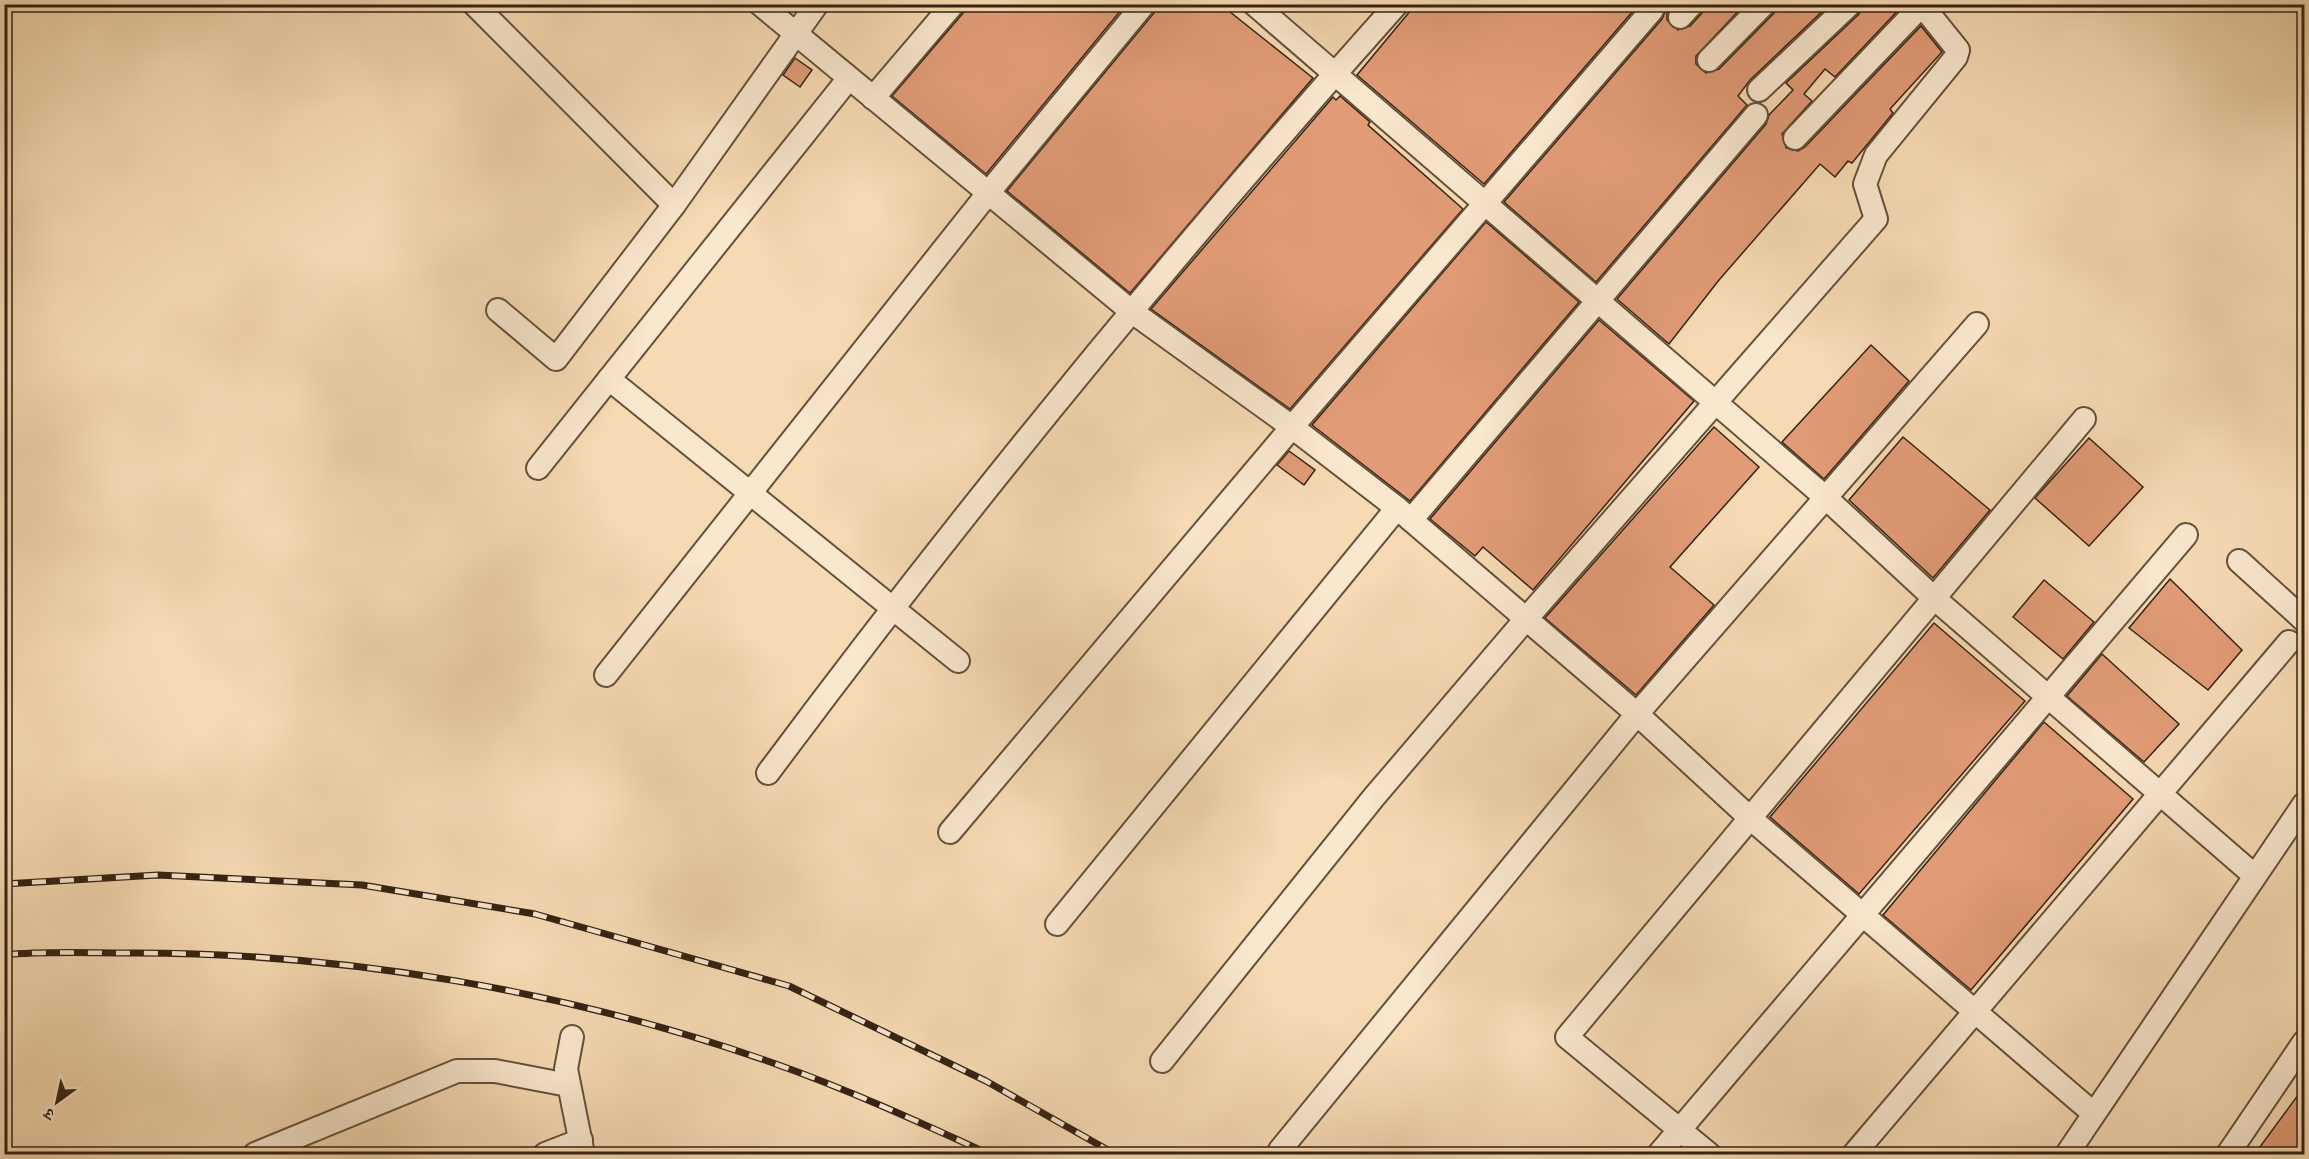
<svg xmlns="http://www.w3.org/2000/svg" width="2309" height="1159" font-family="Alegreya,'Noto Serif Devanagari',serif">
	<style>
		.building { fill: #e19b76; stroke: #352213; stroke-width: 1.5 }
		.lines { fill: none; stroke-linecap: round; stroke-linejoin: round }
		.minor-casing { stroke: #65503b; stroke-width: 26 }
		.minor { stroke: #f9e7ce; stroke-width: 22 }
		.rail-casing { stroke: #352213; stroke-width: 7 }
		.rail { stroke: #f9e7ce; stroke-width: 4.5; stroke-dasharray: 14; stroke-linecap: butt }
	</style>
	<rect width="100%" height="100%" fill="#f6dab3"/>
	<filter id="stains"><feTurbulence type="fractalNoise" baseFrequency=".00333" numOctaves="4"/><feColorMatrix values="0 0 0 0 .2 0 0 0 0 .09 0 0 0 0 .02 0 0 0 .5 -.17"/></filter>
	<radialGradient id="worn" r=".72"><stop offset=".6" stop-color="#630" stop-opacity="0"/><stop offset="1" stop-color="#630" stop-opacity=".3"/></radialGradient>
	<g class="building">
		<path d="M966 4H1126L986 174 892 96 963 13Z"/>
		<path d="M1157 4H1220L1313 78 1130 293 1007 191 1154 13Z"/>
		<path d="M1416 4H1639L1484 184 1357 75Z"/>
		<path d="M1664 4H1673L1667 13V20L1678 30 1690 26 1702 13 1705 4H1745L1696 56V64L1706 73 1719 69 1774 13 1777 4H1830L1750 80 1738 96 1747 105 1596 282 1504 202 1662 19 1665 12Z"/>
		<path d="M1863 4H1904L1835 77 1825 69 1804 94 1812 101 1782 134 1786 148 1798 151 1805 147 1921 26 1942 52 1890 109 1893 113 1852 163 1848 161 1835 177 1820 164 1719 280 1669 344 1617 299 1766 124 1769 115 1793 90 1786 83 1859 14Z"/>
		<path d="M795 58 812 70 800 87 783 75Z"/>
		<path d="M1340 96 1370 122 1368 125 1463 209 1290 409 1151 309 1333 97 1336 100Z"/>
		<path d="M1486 222 1579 302 1410 501 1312 425Z"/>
		<path d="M1599 320 1694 401 1533 590 1483 547 1475 556 1430 519Z"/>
		<path d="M1871 345 1909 381 1824 479 1782 442Z"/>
		<path d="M1714 427 1759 467 1670 567 1714 605 1636 695 1545 618Z"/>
		<path d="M1903 437 1990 510 1933 578 1849 500Z"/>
		<path d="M2089 438 2143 487 2089 546 2035 498Z"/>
		<path d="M1289 451 1315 470 1304 485 1277 465Z"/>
		<path d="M2170 579 2242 650 2208 690 2129 628Z"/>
		<path d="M2044 580 2094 622 2063 659 2013 617Z"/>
		<path d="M1934 623 2025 701 1859 894 1770 817Z"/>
		<path d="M2102 654 2179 724 2144 762 2067 696Z"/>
		<path d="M2044 722 2133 799 1971 990 1883 915Z"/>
		<path d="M2304 1087V1155H2254Z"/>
	</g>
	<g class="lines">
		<g class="minor-casing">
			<g id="minor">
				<path d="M474 4 674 205"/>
				<path d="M760 4 1131 311 1292 427 1397 508 1637 714 1750 818 2093 1113"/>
				<path d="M1254 4 1825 497 1934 598 2255 876"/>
				<path d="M1680 17 1692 4"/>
				<path d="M1709 60 1764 4"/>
				<path d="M1759 90 1850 4"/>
				<path d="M873 98 953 4"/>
				<path d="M1795 138 1922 5"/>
				<path d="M498 310 556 359 674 205 817 4"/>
				<path d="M609 379 958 661"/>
				<path d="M538 468 849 78"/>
				<path d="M1411 520 1756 115"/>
				<path d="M2239 561 2304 620"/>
				<path d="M606 675 989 192 1144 4"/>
				<path d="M768 773C966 507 1176 251 1397 4"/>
				<path d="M950 832 1292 427 1652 10"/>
				<path d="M1057 924 1397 508"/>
				<path d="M572 1037 566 1069 583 1154"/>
				<path d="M1162 1061 1374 797 1526 619 1876 219 1865 184 1876 155 1956 57 1958 50 1921 4"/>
				<path d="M1280 1150 1637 714 1977 324"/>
				<path d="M255 1154 457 1071H495L568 1085"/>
				<path d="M545 1154 581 1140"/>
				<path d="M1659 1154 2186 535"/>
				<path d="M1709 1154 1567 1037 2084 419"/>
				<path d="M1854 1154 2289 642"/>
				<path d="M2067 1154 2304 804"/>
				<path d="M2228 1154 2304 1042"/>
			</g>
		</g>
		<use href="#minor" class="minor"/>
		<g class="rail-casing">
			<g id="rail">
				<path d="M4 884 158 875 362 885 535 914 789 986 986 1081 1115 1154"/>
				<path d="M4 955C45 951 86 953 127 953 343 952 569 991 773 1063 847 1089 919 1122 989 1154"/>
			</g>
		</g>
		<use href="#rail" class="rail"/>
	</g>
	<rect width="2309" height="1159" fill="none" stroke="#f6dab3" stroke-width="24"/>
	<rect x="6" y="6" width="2297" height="1147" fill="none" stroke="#352213" stroke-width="3"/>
	<rect x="12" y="12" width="2285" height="1135" fill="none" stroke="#352213" stroke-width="1.5"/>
	<g transform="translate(57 1102) rotate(213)" stroke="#f9e7ce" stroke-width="4.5" paint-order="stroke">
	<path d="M0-4.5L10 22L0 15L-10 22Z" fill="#352213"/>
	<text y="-9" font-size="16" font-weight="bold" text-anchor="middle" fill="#352213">उ</text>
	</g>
	<rect width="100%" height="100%" filter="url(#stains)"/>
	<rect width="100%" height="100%" fill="url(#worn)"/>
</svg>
